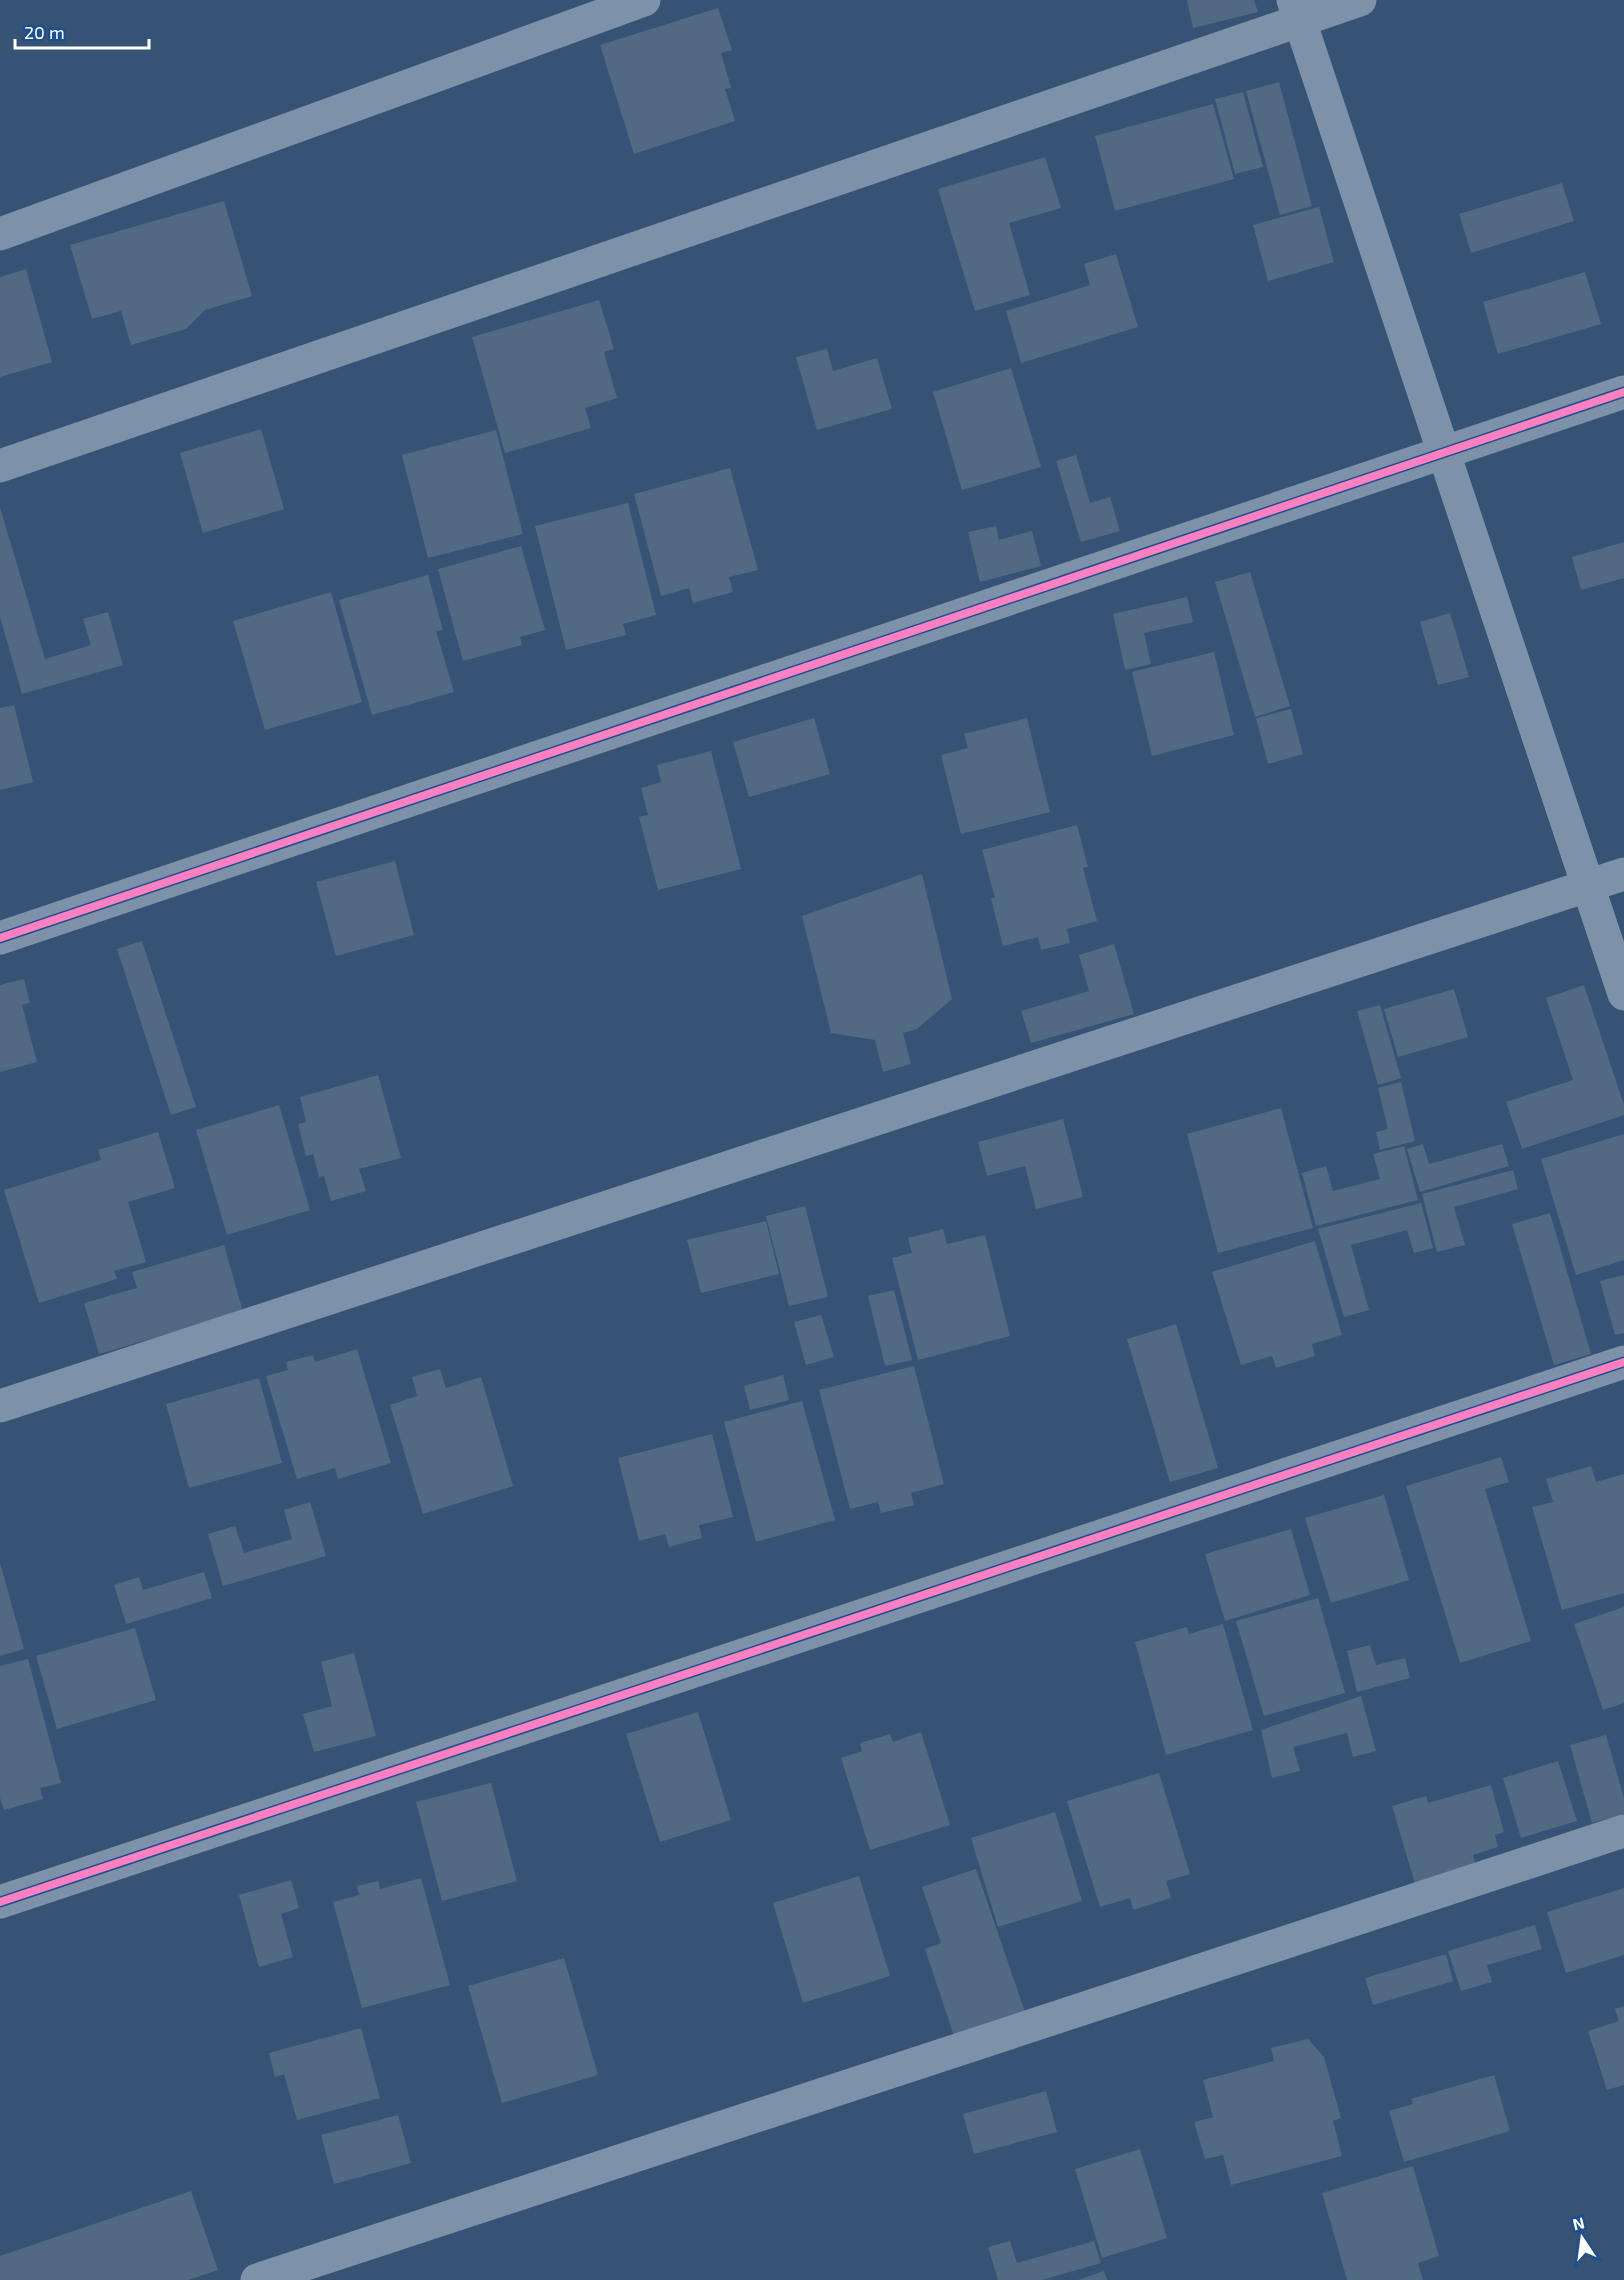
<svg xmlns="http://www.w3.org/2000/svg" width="1624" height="2280" font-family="'Exo 2',sans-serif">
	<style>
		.building { fill: #526984 }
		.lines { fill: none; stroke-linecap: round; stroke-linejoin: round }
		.street { stroke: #7d92a8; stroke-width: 33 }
		.cycleway-casing { stroke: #1b4f8f; stroke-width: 11 }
		.cycleway { stroke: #ff80c0; stroke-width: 8 }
	</style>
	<rect width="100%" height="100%" fill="#365274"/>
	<g class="building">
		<path d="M1187 0H1254L1258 12 1193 28Z"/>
		<path d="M718 8 732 50 721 53 731 88 725 89 735 121 634 154 600 45Z"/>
		<path d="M1279 82 1312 206 1280 215 1246 91Z"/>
		<path d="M1243 92 1263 167 1235 174 1215 99Z"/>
		<path d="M1213 104 1234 179 1115 211 1095 136Z"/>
		<path d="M1045 157 1061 208 1009 223 1030 295 975 311 938 189Z"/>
		<path d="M1562 183 1574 221 1471 253 1459 214Z"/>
		<path d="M224 201 252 296 205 310 186 329 131 345 121 311 92 319 70 245Z"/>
		<path d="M1319 207 1334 262 1268 281 1253 225Z"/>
		<path d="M1116 254 1138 327 1021 363 1006 311 1090 285 1084 264Z"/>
		<path d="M26 269 52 362 0 377V277Z"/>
		<path d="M1585 272 1601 324 1498 354 1483 302Z"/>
		<path d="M599 300 614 349 604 352 617 398 585 408 591 428 505 453 472 337Z"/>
		<path d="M827 349 833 371 877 358 892 409 817 430 796 357Z"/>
		<path d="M1011 368 1041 467 962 490 933 392Z"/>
		<path d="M261 429 284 509 203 533 180 453Z"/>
		<path d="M496 430 523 534 428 558 402 455Z"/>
		<path d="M1076 455 1090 503 1110 497 1120 531 1081 542 1056 461Z"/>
		<path d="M730 468 758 570 729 577 733 592 693 603 689 588 661 596 634 494Z"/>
		<path d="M628 503 656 615 623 624 626 635 566 650 535 526Z"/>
		<path d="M0 507 45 659 91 645 83 619 108 612 123 665 22 694 0 617Z"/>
		<path d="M996 526 999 540 1032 531 1041 566 980 582 968 532Z"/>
		<path d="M1624 542V578L1581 590 1572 557Z"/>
		<path d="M521 546 545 630 520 637 522 645 463 661 438 569Z"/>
		<path d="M1250 572 1290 706 1255 717 1215 582Z"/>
		<path d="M428 575 443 630 436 631 454 692 372 715 339 600Z"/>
		<path d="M331 592 362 702 265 730 233 621Z"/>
		<path d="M1187 597 1193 622 1144 633 1151 664 1125 670 1113 614Z"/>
		<path d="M1450 613 1469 677 1438 685 1420 622Z"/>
		<path d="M1214 652 1234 735 1152 756 1132 672Z"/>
		<path d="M14 705 33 782 0 790V708Z"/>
		<path d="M1291 709 1303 754 1268 764 1256 718Z"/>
		<path d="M814 718 830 774 749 797 733 742Z"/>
		<path d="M1027 718 1050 812 961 834 941 755 968 748 964 734Z"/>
		<path d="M711 751 741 869 658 890 639 817 648 815 641 788 661 782 657 765Z"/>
		<path d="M1077 825 1088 867 1083 868 1097 921 1067 929 1070 943 1041 950 1038 937 1003 946 991 898H995L982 850Z"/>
		<path d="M395 861 414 935 336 956 316 882Z"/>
		<path d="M922 874 952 999 917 1029 903 1033 911 1064 883 1072 875 1040 831 1033 802 916Z"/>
		<path d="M142 941 196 1107 171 1115 117 949Z"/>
		<path d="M1114 944 1134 1014 1031 1043 1021 1011 1089 991 1079 955Z"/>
		<path d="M24 979 30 1003 22 1005 37 1062 0 1072V985Z"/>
		<path d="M1584 985 1624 1105V1115L1522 1149 1506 1102 1573 1080 1546 998Z"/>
		<path d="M1454 989 1468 1037 1398 1057 1384 1009Z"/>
		<path d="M1380 1005 1401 1078 1378 1085 1357 1011Z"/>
		<path d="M378 1075 401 1158 359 1169 366 1191 331 1201 324 1176 319 1177 313 1154 306 1156 298 1124 306 1122 300 1097Z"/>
		<path d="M1401 1082 1415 1141 1380 1150 1376 1132 1388 1129 1378 1088Z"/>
		<path d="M279 1105 310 1210 227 1235 196 1130Z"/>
		<path d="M1281 1108 1313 1228 1218 1253 1187 1134Z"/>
		<path d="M1063 1119 1083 1197 1036 1209 1025 1166 987 1176 978 1142Z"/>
		<path d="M158 1132 175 1188 128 1202 146 1262 114 1271 117 1279 39 1303 4 1190 101 1160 98 1150Z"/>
		<path d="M1624 1134V1260L1576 1275 1541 1159Z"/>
		<path d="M1423 1144 1429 1164 1502 1144 1509 1166 1420 1192 1407 1149Z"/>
		<path d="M1404 1146 1418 1200 1316 1226 1302 1173 1326 1166 1333 1191 1380 1179 1373 1154Z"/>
		<path d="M1513 1170 1518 1189 1454 1207 1465 1245 1437 1252 1422 1194Z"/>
		<path d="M1421 1203 1433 1248 1414 1253 1407 1230 1351 1245 1369 1310 1344 1317 1318 1229Z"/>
		<path d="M805 1206 828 1297 789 1306 766 1216Z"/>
		<path d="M1550 1213 1591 1354 1554 1365 1512 1224Z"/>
		<path d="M766 1221 779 1274 701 1293 687 1240Z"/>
		<path d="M943 1229 947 1244 985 1235 1010 1336 918 1360 892 1258 912 1253 908 1238Z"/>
		<path d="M1315 1241 1342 1335 1312 1344 1315 1356 1276 1368 1272 1356 1241 1365 1212 1272Z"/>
		<path d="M224 1245 243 1312 99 1354 84 1303 137 1288 132 1272Z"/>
		<path d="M1624 1275V1333L1615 1335 1600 1281Z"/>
		<path d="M894 1290 912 1360 885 1366 868 1296Z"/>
		<path d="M821 1315 834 1357 806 1365 794 1322Z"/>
		<path d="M1176 1324 1218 1468 1170 1482 1127 1339Z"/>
		<path d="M357 1349 391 1463 338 1479 335 1468 297 1479 266 1376 288 1370 286 1362 313 1355 315 1362Z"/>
		<path d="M914 1366 944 1484 911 1493 914 1505 881 1513 878 1502 850 1509 819 1390Z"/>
		<path d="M440 1369 446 1388 481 1377 513 1486 423 1514 390 1405 417 1396 412 1377Z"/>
		<path d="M783 1375 789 1400 750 1410 744 1386Z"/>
		<path d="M259 1378 282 1463 189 1488 166 1404Z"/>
		<path d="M802 1401 835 1520 756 1542 724 1422Z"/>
		<path d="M712 1434 733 1517 699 1525 702 1538 669 1547 665 1534 639 1541 618 1458Z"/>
		<path d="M1501 1457 1509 1482 1485 1489 1531 1641 1460 1663 1406 1486Z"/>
		<path d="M1591 1466 1596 1482 1624 1474V1593L1562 1610 1532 1507 1553 1502 1546 1479Z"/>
		<path d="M1384 1495 1409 1580 1331 1603 1305 1518Z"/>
		<path d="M310 1502 326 1556 223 1586 208 1534 235 1526 244 1553 292 1539 284 1510Z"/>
		<path d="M1291 1529 1310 1595 1225 1621 1205 1554Z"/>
		<path d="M0 1563 24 1649 0 1656Z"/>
		<path d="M204 1572 212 1598 126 1624 114 1585 139 1577 143 1590Z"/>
		<path d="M1318 1598 1345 1693 1264 1716 1236 1621Z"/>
		<path d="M1624 1607V1703L1603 1710 1574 1624Z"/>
		<path d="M1223 1624 1253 1730 1166 1755 1135 1642 1187 1627 1189 1634Z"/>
		<path d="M135 1628 156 1700 57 1729 36 1656Z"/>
		<path d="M1370 1645 1376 1665 1405 1658 1410 1678 1357 1692 1347 1651Z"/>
		<path d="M354 1653 376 1736 314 1752 303 1714 332 1706 321 1662Z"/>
		<path d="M28 1659 61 1783 40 1788 43 1799 4 1810 0 1798V1666Z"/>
		<path d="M1361 1696 1376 1751 1353 1757 1347 1733 1293 1747 1300 1771 1272 1778 1261 1730Z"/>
		<path d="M698 1712 731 1820 660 1842 626 1734Z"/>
		<path d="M921 1732 950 1825 870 1850 841 1758 862 1751 860 1743 890 1734 893 1742Z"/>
		<path d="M1606 1735 1624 1798V1814L1592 1823 1570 1745Z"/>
		<path d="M1558 1761 1577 1821 1521 1838 1503 1778Z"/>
		<path d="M1159 1773 1190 1874 1166 1881 1171 1898 1133 1910 1130 1898 1100 1907 1067 1801Z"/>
		<path d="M491 1783 517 1881 442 1901 416 1802Z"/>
		<path d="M1491 1785 1504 1832 1495 1835 1498 1847 1473 1855 1476 1867 1415 1884 1392 1806 1426 1796 1428 1803Z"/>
		<path d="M1055 1812 1082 1901 998 1927 971 1838Z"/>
		<path d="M976 1869 1025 2012 954 2036 925 1949 941 1943 922 1887Z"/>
		<path d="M859 1876 890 1976 803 2003 773 1903Z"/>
		<path d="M421 1878 450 1985 362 2008 333 1902 359 1895 357 1886 378 1881 380 1889Z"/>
		<path d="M291 1880 299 1908 281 1914 293 1957 259 1967 239 1895Z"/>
		<path d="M1624 1888V1955L1566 1973 1547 1912Z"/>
		<path d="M1535 1925 1542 1949 1487 1965 1492 1982 1461 1991 1448 1951Z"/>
		<path d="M1446 1954 1453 1981 1373 2005 1365 1978Z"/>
		<path d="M564 1958 598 2075 502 2103 468 1986Z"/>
		<path d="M1624 2006V2085L1607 2090 1588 2031 1619 2021 1615 2009Z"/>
		<path d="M361 2028 380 2098 297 2120 284 2074 275 2077 269 2053Z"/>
		<path d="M1308 2039 1324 2057 1341 2118 1333 2121 1342 2156 1231 2185 1223 2155 1205 2159 1194 2122 1213 2117 1203 2080 1274 2061 1271 2048Z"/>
		<path d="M1494 2075 1510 2131 1404 2162 1389 2111 1413 2104 1411 2099Z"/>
		<path d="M1046 2091 1057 2132 974 2154 963 2114Z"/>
		<path d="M398 2115 411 2163 334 2184 321 2135Z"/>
		<path d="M1140 2149 1167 2238 1102 2258 1075 2169Z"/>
		<path d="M1413 2166 1439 2256 1418 2263 1423 2280H1347L1322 2193Z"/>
		<path d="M191 2191 218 2270 188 2280H0V2256Z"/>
		<path d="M1010 2241 1017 2263 1094 2241 1101 2263 1042 2280H998L988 2247Z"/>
		<path d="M1104 2271 1107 2280H1078Z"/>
	</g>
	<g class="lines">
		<g class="street">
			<path d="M1293 0 1624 994"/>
			<path d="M0 234 644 0"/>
			<path d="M0 466 1360 0"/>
			<path d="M0 938 1624 392"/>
			<path d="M0 1406 1624 874"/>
			<path d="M0 1902 1624 1362"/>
			<path d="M257 2280 1624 1831"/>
		</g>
		<g class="cycleway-casing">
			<g id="cycleway">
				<path d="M0 938 1624 392"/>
				<path d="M0 1902 1624 1362"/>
			</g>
		</g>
		<use href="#cycleway" class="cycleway"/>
	</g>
	<g transform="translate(1582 2238) rotate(347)" stroke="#1b4f8f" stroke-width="4.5" paint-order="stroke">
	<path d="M0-4.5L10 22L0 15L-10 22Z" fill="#ffffff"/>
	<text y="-9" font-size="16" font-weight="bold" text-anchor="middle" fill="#ffffff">N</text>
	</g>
	<path d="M15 39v9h134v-9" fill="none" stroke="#ffffff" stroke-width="3"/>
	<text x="24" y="39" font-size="18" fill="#ffffff" stroke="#1b4f8f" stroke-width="4.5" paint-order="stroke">20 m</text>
</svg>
